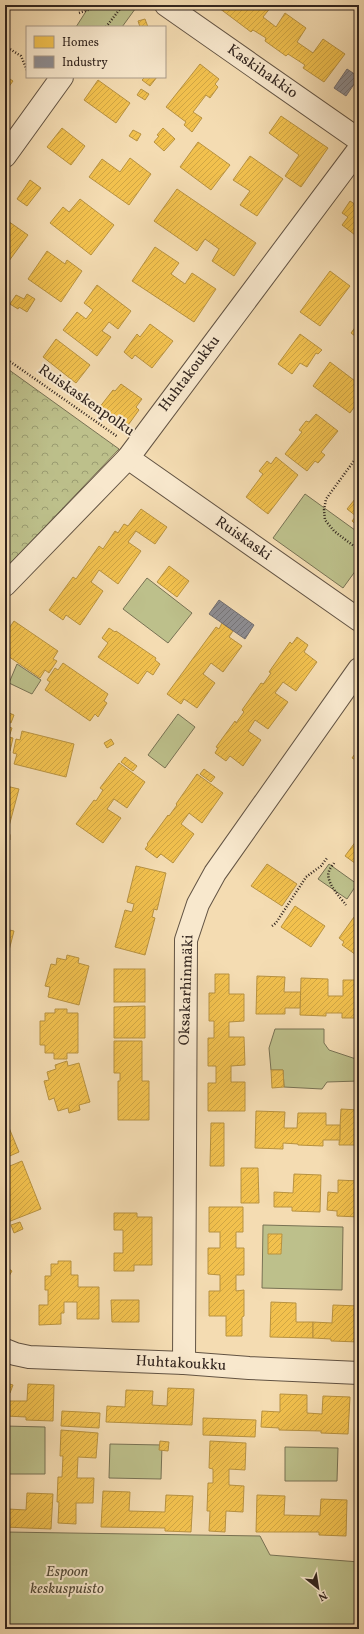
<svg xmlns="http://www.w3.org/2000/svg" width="364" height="1634" font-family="Vollkorn,serif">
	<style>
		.forest { fill: url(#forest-crowns); stroke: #787254 }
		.green { fill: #bdc08b; stroke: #787254 }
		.homes { fill: url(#homes-hatch); stroke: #b89240 }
		.industry { fill: url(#industry-hatch); stroke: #726e6f }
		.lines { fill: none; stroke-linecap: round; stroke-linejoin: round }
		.minor-casing { stroke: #625343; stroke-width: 24 }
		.path { stroke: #32251e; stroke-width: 2.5; stroke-dasharray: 1 2; stroke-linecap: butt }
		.minor { stroke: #f8e8cd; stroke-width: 22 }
		.labels { text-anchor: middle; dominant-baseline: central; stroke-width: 4; stroke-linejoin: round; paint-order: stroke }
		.street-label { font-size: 15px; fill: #32251e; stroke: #f8e8cd }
		.park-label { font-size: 15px; font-style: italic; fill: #554c39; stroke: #f8e8cd }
	</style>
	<defs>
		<pattern id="forest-crowns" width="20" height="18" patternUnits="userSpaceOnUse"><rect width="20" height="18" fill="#bdc08b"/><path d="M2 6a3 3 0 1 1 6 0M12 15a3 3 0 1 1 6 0" fill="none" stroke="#9a9c71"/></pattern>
		<pattern id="homes-hatch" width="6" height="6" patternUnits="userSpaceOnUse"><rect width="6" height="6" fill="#f2c14e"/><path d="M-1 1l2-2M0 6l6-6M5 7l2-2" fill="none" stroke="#d0a644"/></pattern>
		<pattern id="industry-hatch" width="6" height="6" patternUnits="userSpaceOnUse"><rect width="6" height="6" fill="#8d8d92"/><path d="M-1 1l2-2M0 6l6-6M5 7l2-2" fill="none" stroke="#747377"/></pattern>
	</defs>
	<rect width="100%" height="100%" fill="#f4dcb2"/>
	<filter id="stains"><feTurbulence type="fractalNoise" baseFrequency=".005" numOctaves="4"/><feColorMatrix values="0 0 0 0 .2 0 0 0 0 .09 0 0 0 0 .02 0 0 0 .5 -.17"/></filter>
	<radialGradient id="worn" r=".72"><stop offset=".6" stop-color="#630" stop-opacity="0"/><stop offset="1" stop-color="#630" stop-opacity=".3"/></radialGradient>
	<path class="forest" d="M5 367 119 449 5 569Z"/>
	<g class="green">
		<path d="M90 5H138L122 27H76Z"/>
		<path d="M305 494 359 533V566L343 588 273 538Z"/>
		<path d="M147 578 192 613 168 643 123 609Z"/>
		<path d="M17 664 41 680 32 694 9 683Z"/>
		<path d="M178 714 195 727 165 768 148 755Z"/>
		<path d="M329 864 357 884 347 899 318 879Z"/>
		<path d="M275 1029H324V1043L329 1050 359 1060V1081L327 1082 322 1089 284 1087 283 1070H271L269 1048Z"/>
		<path d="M263 1225 343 1227 342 1290 262 1288Z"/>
		<path d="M5 1426 45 1427V1474H5Z"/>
		<path d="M110 1444 162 1445 161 1479 109 1478Z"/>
		<path d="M285 1447 338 1448 337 1481H285Z"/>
		<path d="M5 1532 260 1536 270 1555 359 1562V1629H5Z"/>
	</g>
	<g class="homes">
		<path d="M215 5H268L271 7 263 17 276 27 285 13 306 28 297 42 313 53 323 39 345 54 324 82 303 68 305 65 288 54 286 56 265 41 266 38 253 30 251 32Z"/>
		<path d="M145 19 148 27H140L138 21Z"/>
		<path d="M200 64 219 79 215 84 218 87 210 98 206 95 193 112 202 118 192 132 184 125 186 122 166 107Z"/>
		<path d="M5 76 13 81 5 92Z"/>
		<path d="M142 77H157L150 86 142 80 144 78Z"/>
		<path d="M98 80 130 103 116 123 84 100Z"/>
		<path d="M141 89 149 94 145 100 137 95Z"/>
		<path d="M281 116 328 148 301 187 285 176 299 155 269 133Z"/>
		<path d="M62 128 85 146 71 165 47 147Z"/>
		<path d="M163 128 175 139 164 151 154 142 159 136 157 135Z"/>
		<path d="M133 130 141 134 137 141 129 136Z"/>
		<path d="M198 142 230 165 211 190 180 167Z"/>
		<path d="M250 156 283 179 257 216 240 205 250 191 233 180Z"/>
		<path d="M130 158 151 174 129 205 89 177 102 159 120 172Z"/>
		<path d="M30 180 41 188 27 206 17 199Z"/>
		<path d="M177 189 256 243 234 276 212 261 219 249 205 239 197 251 154 221Z"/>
		<path d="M80 199 114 225 91 255 50 223 63 207 69 212Z"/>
		<path d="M350 201 356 205 359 202V238L342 225 348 217 342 213Z"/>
		<path d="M5 219 28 235 6 265 5 264Z"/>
		<path d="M155 247 179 263 171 274 185 284 192 273 216 289 194 322 132 281Z"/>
		<path d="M47 251 65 264 67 260 82 271 61 302 28 279Z"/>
		<path d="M330 271 350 286 320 326 300 312Z"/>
		<path d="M97 285 131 311 118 329 109 322 102 331 111 337 97 356 63 330 77 312 86 319 93 310 84 303Z"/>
		<path d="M27 294 35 299 27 312 19 307 18 309 10 304 16 295 24 299Z"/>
		<path d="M359 322V339L351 333Z"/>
		<path d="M150 324 173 341 152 368 135 355 132 359 124 352 137 334 140 337Z"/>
		<path d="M300 334 322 350 318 354 316 353 307 367 300 363 292 374 278 364Z"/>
		<path d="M56 339 90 365 76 383 43 357Z"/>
		<path d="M330 362 359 384V400L350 413 313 386Z"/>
		<path d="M121 384 142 399 136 407 139 410 126 428 99 408 113 390 115 391Z"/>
		<path d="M316 414 338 431 321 452 325 455 318 463 315 461 307 471 285 454 302 432 299 430 306 421 309 422Z"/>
		<path d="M276 457 298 475 268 514 246 497 263 474 259 471 267 461 271 464Z"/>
		<path d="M359 494V527L352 521 356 516 347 509Z"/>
		<path d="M141 509 167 527 155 544 136 531 128 542 141 551 118 584 99 570 91 582 103 591 80 625 66 615 63 620 49 610 73 577 76 579 99 546 103 549 115 531 118 533 124 524 128 526Z"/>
		<path d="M169 566 189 581 177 597 157 582Z"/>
		<path d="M14 621 58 651 53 659 57 661 49 673 45 670 40 678 5 654V634Z"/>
		<path d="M222 623 233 631 229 637 242 646 223 672 211 663 203 674 215 683 197 708 184 699 181 704 167 694 216 627 219 629Z"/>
		<path d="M109 628 115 632 116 631 156 658 155 660 160 664 153 675 147 671 138 684 98 657 108 643 102 638Z"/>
		<path d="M297 637 308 645 304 652 317 662 296 691 283 682 275 693 288 702 268 729 255 720 248 731 261 740 243 766 230 756 226 761 215 753 218 748 216 747 235 721 236 723 244 712 242 710 261 683 263 684 264 683 271 673 269 672 290 642 292 644Z"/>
		<path d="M63 663 108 694 104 701 107 703 98 717 95 714 90 721 45 690 50 682 47 680 55 668 58 670Z"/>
		<path d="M7 712 14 715 11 723 5 721Z"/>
		<path d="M5 726 12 728 9 737 13 738 10 751 6 750 5 754Z"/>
		<path d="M22 731 74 744 66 777 14 764 17 754 13 753 16 739 20 740Z"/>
		<path d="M111 739 114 744 107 748 104 743Z"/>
		<path d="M359 748V762L352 758Z"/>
		<path d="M125 757 137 766 133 771 121 762Z"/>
		<path d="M119 763 145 782 127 808 114 799 107 809 121 818 103 843 76 824 94 800 96 801 103 790 100 788Z"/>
		<path d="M204 769 215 777 211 782 200 774Z"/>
		<path d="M197 774 223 793 202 823 189 813 181 824 194 834 173 863 161 854 157 858 145 849 148 845 147 844 168 815 169 816 177 805 176 804Z"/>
		<path d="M6 786 19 789 8 830 10 835V840L5 839Z"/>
		<path d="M359 837V866L345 856Z"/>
		<path d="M267 864 297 884 282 906 251 886Z"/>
		<path d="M136 866 166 873 157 910 154 909 152 917 155 918 145 955 115 947 125 910 132 912 134 904 127 902Z"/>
		<path d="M295 906 325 926 311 947 281 927Z"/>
		<path d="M354 917 359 921V957L342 945 344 942 339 938Z"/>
		<path d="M5 929 14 931 5 966Z"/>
		<path d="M67 955 79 958 78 963 89 966 79 1005 48 997 50 987 45 986 51 964 56 965 57 958 66 960Z"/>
		<rect x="114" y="969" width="31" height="33"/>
		<path d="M215 974H229V994H244V1021L229 1022V1037H244L245 1065 231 1066V1082H245V1111H208V1083H216V1066H208V1038H214V1021H209V993H215Z"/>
		<path d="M257 976 285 977 284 992H301L300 1008H285V1014H256Z"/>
		<path d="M301 978 328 979V996H343V980H359V1018H342V1013H326V1016L300 1015Z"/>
		<path d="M145 1006V1038H114V1007Z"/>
		<path d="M55 1009H67V1013H78V1053H67V1059H54V1053H45V1045H40V1021H45V1013H55Z"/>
		<path d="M114 1041H142V1081H149V1120H118V1081H120V1073H114Z"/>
		<path d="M67 1061 68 1066 79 1063 90 1102 79 1105 80 1110 69 1113 68 1108 58 1111 54 1098 49 1100 44 1081 49 1080 47 1072 56 1069 55 1065Z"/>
		<path d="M271 1070H283L284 1087 272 1088Z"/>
		<path d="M341 1109 359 1110V1145H339Z"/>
		<path d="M256 1111 285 1112 284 1128H297L298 1113H326V1125H340V1140H323V1146L298 1145V1144L283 1143V1149L255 1148Z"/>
		<path d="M5 1118 19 1152 5 1158Z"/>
		<path d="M211 1123H224V1166H210Z"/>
		<path d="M22 1161 41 1209 8 1222 5 1214V1168Z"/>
		<path d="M241 1168H258L259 1203H241Z"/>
		<path d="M294 1174 321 1175 320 1212 292 1211V1207H274V1192L293 1193Z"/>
		<path d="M338 1180 359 1181V1217L337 1216V1211L327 1210 328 1192 338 1193Z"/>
		<path d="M209 1207H243V1232H236V1248H244V1275H236V1291L244 1290V1316L242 1317V1336H226V1316H209V1291H220V1275L208 1274V1248H220V1232H209Z"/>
		<path d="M114 1213H137V1217H152V1265H134V1271H114V1253H123V1230H114Z"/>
		<path d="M20 1222 23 1229 14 1233 11 1225Z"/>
		<path d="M268 1234H282L281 1254H268Z"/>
		<path d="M356 1241H359V1256H355Z"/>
		<path d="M58 1261H71V1275H78V1287H99V1319H77V1302H64V1313H61V1324L39 1325V1305H48V1290H45V1276H51V1264H58Z"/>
		<path d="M5 1266 12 1271 5 1283Z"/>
		<path d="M111 1300H139V1322H112Z"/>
		<path d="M271 1302 296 1303V1322H313V1338L270 1337Z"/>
		<path d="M333 1305 359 1306V1342L331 1341V1339L313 1338V1322L332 1323Z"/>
		<path d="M6 1383 13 1385 10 1393 5 1391Z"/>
		<path d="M28 1384 54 1385 53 1421 26 1420V1417L6 1416 7 1401H27Z"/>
		<path d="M168 1388 194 1389 192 1425 106 1422 107 1406 125 1407 126 1390 153 1391 152 1405 167 1406Z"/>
		<path d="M280 1394 307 1395V1413L322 1414 323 1396 350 1397 348 1434 321 1433V1431L279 1430V1428L261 1427 262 1411 280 1412Z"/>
		<path d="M62 1411 100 1413 99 1428 61 1426Z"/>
		<path d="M203 1418 256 1420 255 1437 203 1435Z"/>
		<rect x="358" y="1426" width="1" height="17"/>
		<path d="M61 1430 98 1433 96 1458 78 1457 77 1478H94L93 1503H76V1524L58 1523 59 1502H57L58 1477H62L63 1456H60Z"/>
		<path d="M5 1431 8 1432V1438H5Z"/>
		<path d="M160 1441 169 1442 168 1451 159 1450Z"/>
		<path d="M210 1441 246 1443 245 1470 229 1469V1485L244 1486 243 1512 226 1511 225 1532 209 1531 210 1511H207L208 1483H213V1469L209 1468Z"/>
		<path d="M5 1491 9 1492 8 1509 26 1510 27 1493 53 1494 51 1529 5 1527Z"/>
		<path d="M103 1491 130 1492 129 1511 165 1512 166 1495 193 1496 191 1532 165 1531V1528L101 1527Z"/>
		<path d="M257 1495 285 1496 284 1515 320 1516 321 1499 347 1500 346 1536 319 1535V1532H256Z"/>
	</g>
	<g class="industry">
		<path d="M347 69 359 77 346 96 334 88Z"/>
		<path d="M219 600 254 625 245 639 209 614Z"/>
	</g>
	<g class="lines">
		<g class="minor-casing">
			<g id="minor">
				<path d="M166 5 359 140"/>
				<path d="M5 156 62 77"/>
				<path d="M128 458 359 620"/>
				<path d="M5 585 128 458 359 149"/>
				<path d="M5 1350 15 1354 29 1357 184 1363 249 1368 359 1373"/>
				<path d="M184 1363 186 940 198 904 215 873 359 669"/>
			</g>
		</g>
		<g class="path">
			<path d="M79 13 102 5"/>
			<path d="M106 27 123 5"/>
			<path d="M5 46 21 56 27 70"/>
			<path d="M5 358 118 437"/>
			<path d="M359 454 326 499 324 510 325 520 334 531 359 550"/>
			<path d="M334 863C333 865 330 868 329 871 325 882 340 897 346 905"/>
			<path d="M272 926 276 923 306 877 321 866 327 858"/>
		</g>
		<use href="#minor" class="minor"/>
	</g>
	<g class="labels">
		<g class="street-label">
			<text transform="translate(262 72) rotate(35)">Kaskihakkio</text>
			<text transform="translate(190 374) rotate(-53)">Huhtakoukku</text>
			<text transform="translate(86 401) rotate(35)">Ruiskaskenpolku</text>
			<text transform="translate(243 539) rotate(35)">Ruiskaski</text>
			<text transform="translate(187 990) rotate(-88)">Oksakarhinmäki</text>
			<text transform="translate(181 1364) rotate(3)">Huhtakoukku</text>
		</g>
		<g class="park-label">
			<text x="67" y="1572">Espoon<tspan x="67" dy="17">keskuspuisto</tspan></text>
		</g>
	</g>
	<rect width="364" height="1634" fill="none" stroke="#f4dcb2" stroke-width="20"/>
	<rect x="6" y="6" width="352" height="1622" fill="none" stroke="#32251e" stroke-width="2"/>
	<rect x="10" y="10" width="344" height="1614" fill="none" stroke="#32251e"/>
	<rect x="26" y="26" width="140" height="52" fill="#f8e8cd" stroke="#a99a87"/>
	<rect x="34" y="36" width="20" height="12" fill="#f2c14e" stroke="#a99a87"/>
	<text x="62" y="46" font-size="12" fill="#32251e">Homes</text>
	<rect x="34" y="56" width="20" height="12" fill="#8d8d92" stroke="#a99a87"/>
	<text x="62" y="66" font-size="12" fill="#32251e">Industry</text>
	<g transform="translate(318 1588) rotate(150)" stroke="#f8e8cd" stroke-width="3" paint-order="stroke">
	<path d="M0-3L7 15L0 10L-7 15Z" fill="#32251e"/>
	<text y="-6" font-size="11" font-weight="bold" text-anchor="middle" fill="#32251e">N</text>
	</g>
	<rect width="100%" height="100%" filter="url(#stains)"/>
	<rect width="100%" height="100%" fill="url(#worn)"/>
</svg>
